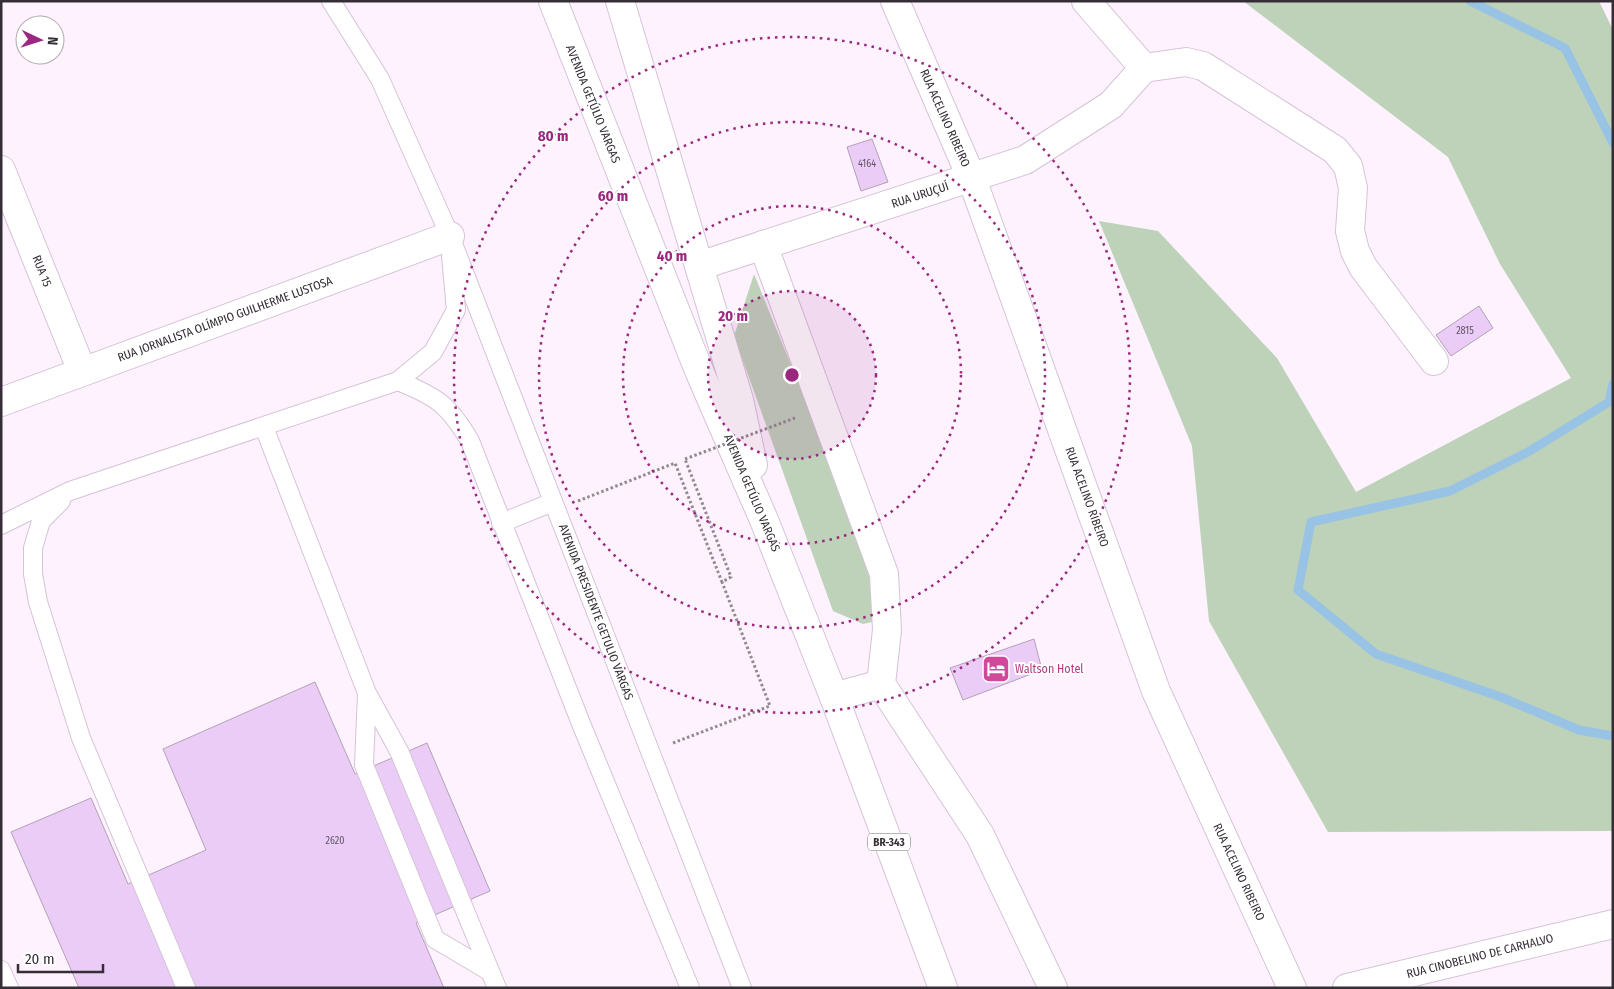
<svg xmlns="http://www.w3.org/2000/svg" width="1614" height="989" font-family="'Fira Sans Condensed',sans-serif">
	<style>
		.green { fill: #bdd2b9 }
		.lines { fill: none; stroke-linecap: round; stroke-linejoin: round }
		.stream { stroke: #98c3e5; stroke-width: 9 }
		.building { fill: #ebccf6; stroke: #b1a2b6 }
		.service-casing { stroke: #d5c3d7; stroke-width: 20 }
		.minor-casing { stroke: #d5c3d7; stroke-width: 30 }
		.trunk-casing { stroke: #d5c3d7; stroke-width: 30 }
		.path { stroke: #928993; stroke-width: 3; stroke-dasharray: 2.5 2.5; stroke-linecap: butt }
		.service { stroke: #fff; stroke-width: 18 }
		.minor { stroke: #fff; stroke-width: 28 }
		.trunk { stroke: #fff; stroke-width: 28 }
		.path-bridge { stroke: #928993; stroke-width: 3; stroke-dasharray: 2.5 2.5; stroke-linecap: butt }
		.ring { fill: none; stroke: #9c2781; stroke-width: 2.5; stroke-dasharray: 2.5 5 }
		.labels { text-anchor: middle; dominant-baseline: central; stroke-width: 4; stroke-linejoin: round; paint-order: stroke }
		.number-label { font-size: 10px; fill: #625666 }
		.shield { fill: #fff; stroke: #726d72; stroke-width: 1 }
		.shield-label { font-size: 11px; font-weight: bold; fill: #352e36 }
		.street-label { font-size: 12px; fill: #352e36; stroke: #fff }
		.hotel-label { font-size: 12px; fill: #b23c85; stroke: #fff; text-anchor: start }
		.centre { fill: #9c2781; stroke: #fff; stroke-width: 2.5 }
		.ring-label { font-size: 15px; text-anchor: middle; font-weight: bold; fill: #9c2781; stroke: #fff; stroke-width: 4; stroke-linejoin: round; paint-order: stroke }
	</style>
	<rect width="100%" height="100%" fill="#fdf2fe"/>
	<g class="green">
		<path d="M1243 1H1599L1613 30V831L1328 832 1209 621 1192 446 1099 221 1158 231 1277 358 1356 492 1571 378 1500 264 1448 157Z"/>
		<path d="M754 274 875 571 872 622 863 624 833 611 734 336Z"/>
	</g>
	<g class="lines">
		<g class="stream">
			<path d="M1470 1 1565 48 1613 143"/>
			<path d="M1613 384 1609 402 1528 452 1450 491 1311 522 1298 590 1376 654 1501 697 1579 730 1613 736"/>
		</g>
	</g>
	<g class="building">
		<path d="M872 139 888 182 861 191 847 147Z"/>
		<path d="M1479 306 1493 328 1451 356 1436 335Z"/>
		<path d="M1034 639 1042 670 963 700 950 668Z"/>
		<path d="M315 682 355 774 427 743 490 891 416 923 444 988H79L11 832 91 798 128 884 206 850 163 749Z"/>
	</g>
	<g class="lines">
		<g class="service-casing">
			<g id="service">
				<path d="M331 1 380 79 450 236 742 988"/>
				<path d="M398 381C437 397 448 404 470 441L582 726 690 988"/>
				<path d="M264 427 367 693 399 751 497 988"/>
				<path d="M61 501 41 521 33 548V574L38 602 81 738 186 988"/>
				<path d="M501 523 553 502"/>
				<path d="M1 525 70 491 398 381 433 352 456 310 451 256"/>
				<path d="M367 694 364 765 435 939 489 971"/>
				<path d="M1 970 9 988"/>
			</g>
		</g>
		<g class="minor-casing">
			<g id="minor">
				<path d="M895 1 972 179 1156 691 1292 988"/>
				<path d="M1086 1 1144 68"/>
				<path d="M1144 68 1186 62 1203 66 1335 150 1348 166 1353 188 1350 231 1355 251 1363 267 1434 361"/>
				<path d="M1 170 82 371"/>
				<path d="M763 245 884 574 887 630 881 684 980 835 1053 988"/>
				<path d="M699 266 1025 160 1111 105 1144 68"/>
				<path d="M1 402 450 236"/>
				<path d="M834 697 881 684"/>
				<path d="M1347 988 1613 924"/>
			</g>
		</g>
		<g class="trunk-casing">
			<g id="trunk">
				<path d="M553 1 700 373 764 520 834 697 943 988"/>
				<path d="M620 1 739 400 753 465"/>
			</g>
		</g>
		<g class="path">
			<path d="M578 501 675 463 722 582 731 577 685 459"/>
			<path d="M673 743 770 706 722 582"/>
		</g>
		<use href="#service" class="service"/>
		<use href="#minor" class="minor"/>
		<use href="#trunk" class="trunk"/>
		<path class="path-bridge" d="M685 459 795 418"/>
	</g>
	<circle cx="792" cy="375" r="84" fill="#9c2781" fill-opacity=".12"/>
	<g class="ring">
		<circle cx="792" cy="375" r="84"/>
		<circle cx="792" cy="375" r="169"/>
		<circle cx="792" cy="375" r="253"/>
		<circle cx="792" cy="375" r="338"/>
	</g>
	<defs>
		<g id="hotel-square" transform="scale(1.4375)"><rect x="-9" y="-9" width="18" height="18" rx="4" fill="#d1479c" stroke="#fff"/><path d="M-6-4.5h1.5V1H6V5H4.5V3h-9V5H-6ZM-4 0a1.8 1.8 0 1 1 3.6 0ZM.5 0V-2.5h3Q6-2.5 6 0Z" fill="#fff"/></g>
	</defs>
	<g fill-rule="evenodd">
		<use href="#hotel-square" x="996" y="669"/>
	</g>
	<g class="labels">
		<g class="number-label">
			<text x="867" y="164">4164</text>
			<text x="1465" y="331">2815</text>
			<text x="335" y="841">2620</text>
		</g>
		<rect class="shield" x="868" y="833.5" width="42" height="17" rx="4"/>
		<g class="shield-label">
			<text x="889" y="842">BR-343</text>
		</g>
		<g class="street-label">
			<text transform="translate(593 104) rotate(68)">AVENIDA GETÚLIO VARGAS</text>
			<text transform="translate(945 118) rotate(66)">RUA ACELINO RIBEIRO</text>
			<text transform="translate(920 195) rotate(-18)">RUA URUÇUÍ</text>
			<text transform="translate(42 271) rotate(68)">RUA 15</text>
			<text transform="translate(225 319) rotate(-20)">RUA JORNALISTA OLÍMPIO GUILHERME LUSTOSA</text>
			<text transform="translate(752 493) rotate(67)">AVENIDA GETÚLIO VARGAS</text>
			<text transform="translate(1087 497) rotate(70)">RUA ACELINO RIBEIRO</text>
			<text transform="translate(596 612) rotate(69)">AVENIDA PRESIDENTE GETULIO VARGAS</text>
			<text transform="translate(1239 872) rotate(65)">RUA ACELINO RIBEIRO</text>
			<text transform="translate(1480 956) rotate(-14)">RUA CINOBELINO DE CARHALVO</text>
		</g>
		<g class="hotel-label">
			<text x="1015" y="669">Waltson Hotel</text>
		</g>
	</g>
	<circle cx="792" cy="375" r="8" class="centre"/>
	<g class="ring-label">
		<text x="553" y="141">80 m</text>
		<text x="613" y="201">60 m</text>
		<text x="672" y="261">40 m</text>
		<text x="733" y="321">20 m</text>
	</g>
	<rect width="1614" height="989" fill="none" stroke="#352e36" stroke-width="5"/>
	<g transform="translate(40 40) rotate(94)"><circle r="24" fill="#ffffff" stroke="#aeabaf"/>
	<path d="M0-4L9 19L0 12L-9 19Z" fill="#9c2781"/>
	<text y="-8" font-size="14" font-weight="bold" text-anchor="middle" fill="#352e36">N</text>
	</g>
	<path d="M18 964v8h85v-8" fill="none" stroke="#352e36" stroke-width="2.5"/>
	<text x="25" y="964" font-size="15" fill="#352e36" stroke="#ffffff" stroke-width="4" paint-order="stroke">20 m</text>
</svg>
